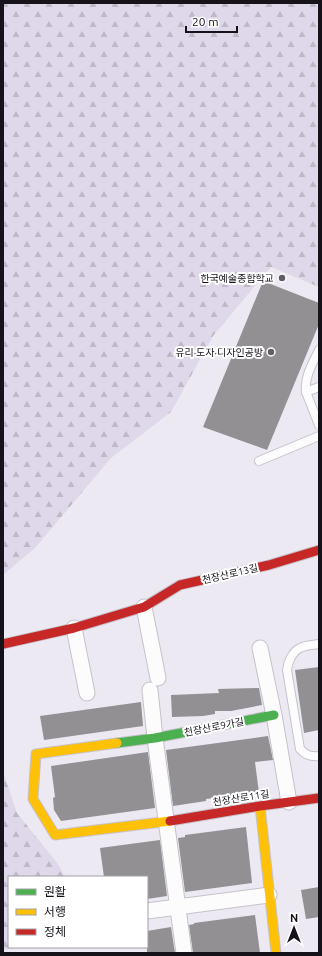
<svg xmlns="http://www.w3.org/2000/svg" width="322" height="956" font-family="Ubuntu,'Noto Sans KR',sans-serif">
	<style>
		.forest { fill: url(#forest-firs) }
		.building { fill: #929092 }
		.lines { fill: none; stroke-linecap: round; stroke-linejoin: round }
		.lane-casing { stroke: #c5c2ca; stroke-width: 10 }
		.street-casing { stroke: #c5c2ca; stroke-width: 17 }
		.fast-casing { stroke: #c5c2ca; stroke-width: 11 }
		.slow-casing { stroke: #c5c2ca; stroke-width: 11 }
		.jam-casing { stroke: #c5c2ca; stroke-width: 11 }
		.lane { stroke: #fcfcfd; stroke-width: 8 }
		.street { stroke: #fcfcfd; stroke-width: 15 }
		.fast { stroke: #4caf50; stroke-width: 9 }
		.slow { stroke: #ffc107; stroke-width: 9 }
		.jam { stroke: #c62828; stroke-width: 9 }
		.poi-dot { fill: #615e65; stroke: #fff; stroke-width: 1.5 }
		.labels { text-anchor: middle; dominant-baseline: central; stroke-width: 4; stroke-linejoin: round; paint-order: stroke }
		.poi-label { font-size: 10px; fill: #151319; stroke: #fff; text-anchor: end }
		.street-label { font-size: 10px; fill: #151319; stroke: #fff }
	</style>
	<defs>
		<pattern id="forest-firs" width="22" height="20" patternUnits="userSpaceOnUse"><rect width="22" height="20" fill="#dfd7ea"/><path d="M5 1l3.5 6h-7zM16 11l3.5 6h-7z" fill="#beb8c8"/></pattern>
	</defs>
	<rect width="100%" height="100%" fill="#ede9f3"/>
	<g class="forest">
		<path d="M3 3H319V287L271 267 213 336 171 412 111 458 35 548 3 575Z"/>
		<path d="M3 771 17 813 58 864 65 877H9V947H20L3 950Z"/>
	</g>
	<g class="building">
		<path d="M263 281 319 303V324L267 450 203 427Z"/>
		<path d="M319 667V730L304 733 295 670Z"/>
		<path d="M259 688 262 705 231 711H215V714L203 716 172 717 171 695 219 693 218 689Z"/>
		<path d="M141 702 143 726 44 740 40 716Z"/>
		<path d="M268 736 273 760 255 762 259 793 206 799V801L173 806 166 750Z"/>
		<path d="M148 752 155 808 61 821 54 810 53 798 55 797 51 766Z"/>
		<path d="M246 827 252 883 185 892 178 838 185 837V835Z"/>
		<path d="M160 840 167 896 147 899V877H104L100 848Z"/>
		<path d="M319 887V917L306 919 301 890Z"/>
		<path d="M255 915 260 953H193L189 925 194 924V923Z"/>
		<path d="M171 927 175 953H147V931Z"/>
	</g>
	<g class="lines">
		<g class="lane-casing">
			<g id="lane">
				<path d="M319 350C313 363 304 377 306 392L319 425"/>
				<path d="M306 392 319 387"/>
				<path d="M259 461 319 436"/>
				<path d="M319 644C313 645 305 645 300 648 292 652 288 662 287 670L300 749C306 755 310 757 319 756"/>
			</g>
		</g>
		<g class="street-casing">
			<g id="street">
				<path d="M144 607 158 678"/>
				<path d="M74 628 87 693"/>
				<path d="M260 648 274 715 289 802"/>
				<path d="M150 690 155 738 184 953"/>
				<path d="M147 911 269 895"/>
			</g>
		</g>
		<g class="fast-casing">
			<path id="fast" d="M117 743 155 738 274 715"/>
		</g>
		<g class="slow-casing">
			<g id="slow">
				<path d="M117 743 36 754 33 799 55 835 170 821"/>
				<path d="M260 806 276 953"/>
			</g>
		</g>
		<g class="jam-casing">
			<g id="jam">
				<path d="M3 644 74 628 144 607 180 585 269 565 319 550"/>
				<path d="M170 821 260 806 319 798"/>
			</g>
		</g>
		<use href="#lane" class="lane"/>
		<use href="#street" class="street"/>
		<use href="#fast" class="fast"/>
		<use href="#slow" class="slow"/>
		<use href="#jam" class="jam"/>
	</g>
	<g class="poi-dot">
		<circle cx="282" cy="278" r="4"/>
		<circle cx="271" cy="352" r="4"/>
	</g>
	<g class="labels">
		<g class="poi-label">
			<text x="274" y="278">한국예술종합학교</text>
			<text x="263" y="352">유리·도자·디자인공방</text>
		</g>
		<g class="street-label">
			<text transform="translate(230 574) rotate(-13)">천장산로13길</text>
			<text transform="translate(214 727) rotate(-11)">천장산로9가길</text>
			<text transform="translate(241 798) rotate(-9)">천장산로11길</text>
		</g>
	</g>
	<rect width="322" height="956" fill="none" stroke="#151319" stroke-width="8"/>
	<rect x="8" y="876" width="140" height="72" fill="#ffffff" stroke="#a1a1a3"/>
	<rect x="16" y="889" width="20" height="6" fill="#4caf50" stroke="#a1a1a3"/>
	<text x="44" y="896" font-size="12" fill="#151319">원활</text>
	<rect x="16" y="909" width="20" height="6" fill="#ffc107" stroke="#a1a1a3"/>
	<text x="44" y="916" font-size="12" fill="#151319">서행</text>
	<rect x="16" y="929" width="20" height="6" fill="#c62828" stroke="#a1a1a3"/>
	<text x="44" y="936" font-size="12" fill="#151319">정체</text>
	<g transform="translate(294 928)" stroke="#ffffff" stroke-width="3" paint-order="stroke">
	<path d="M0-3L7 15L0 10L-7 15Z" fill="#151319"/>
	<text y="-6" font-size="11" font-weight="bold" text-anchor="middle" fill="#151319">N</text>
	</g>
	<path d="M186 26v6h51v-6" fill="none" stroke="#151319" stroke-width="2"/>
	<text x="192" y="26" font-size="12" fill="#151319" stroke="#ffffff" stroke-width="3" paint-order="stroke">20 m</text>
</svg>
